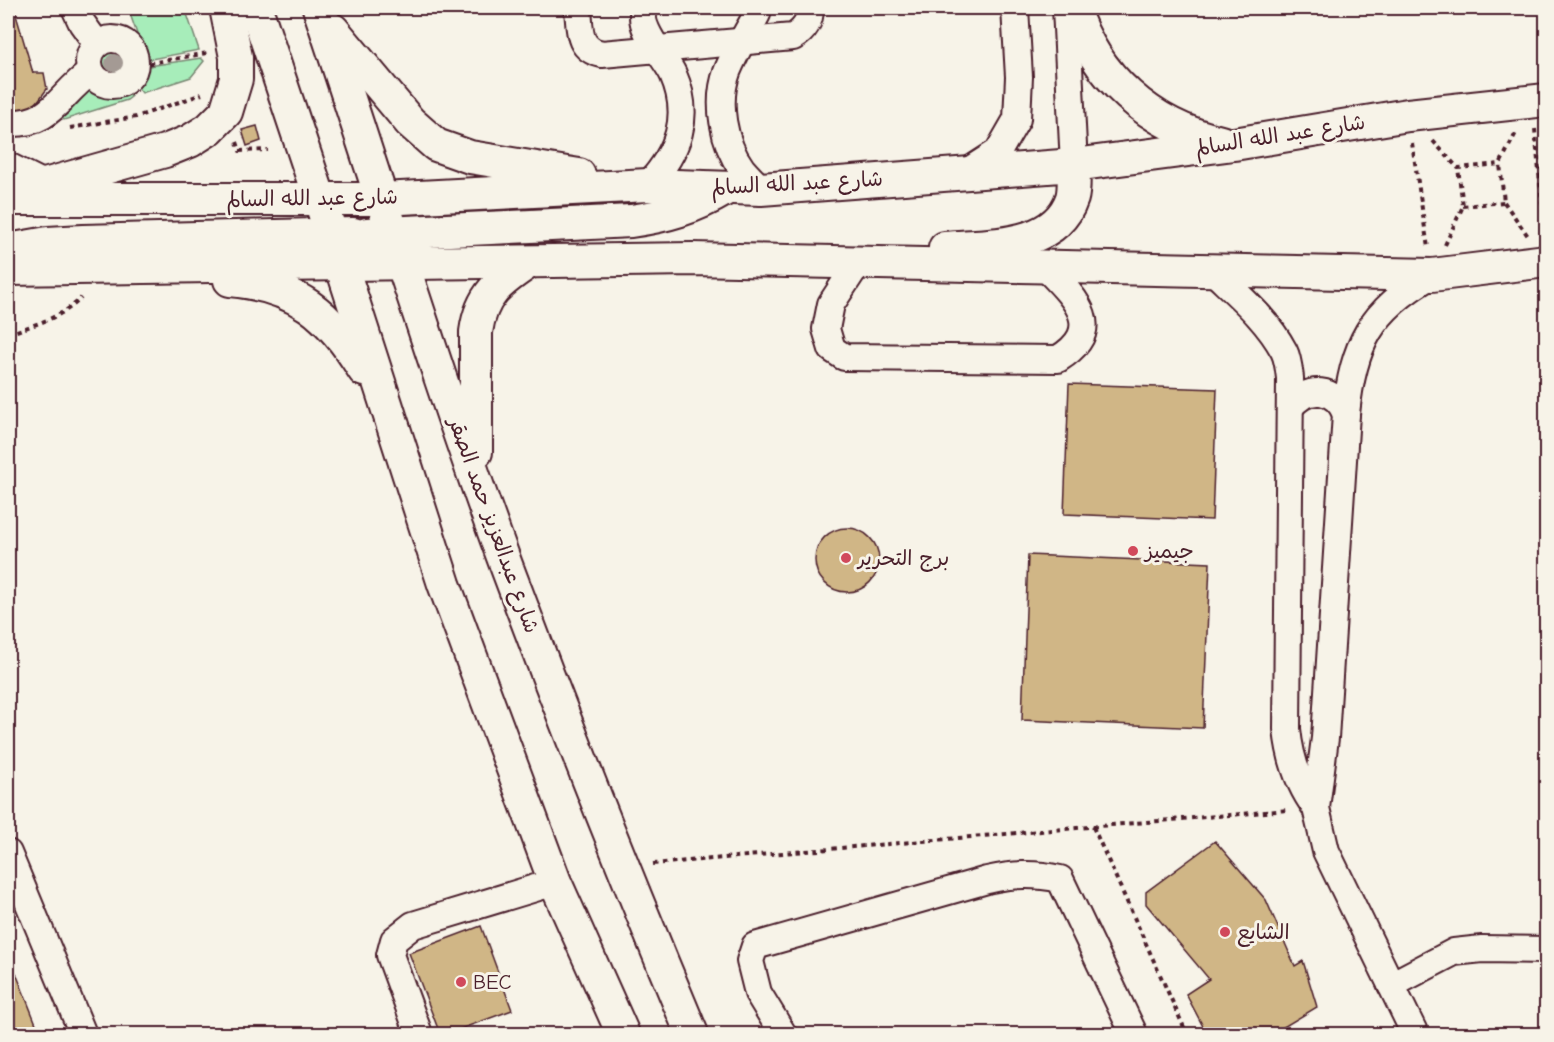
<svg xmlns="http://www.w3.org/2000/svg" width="1554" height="1042" font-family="'Comic Neue','Playpen Sans Arabic',sans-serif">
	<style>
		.green { fill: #a7edba; stroke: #788672; stroke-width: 1.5 }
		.building { fill: #d0b686; stroke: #4a1f2b; stroke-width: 1.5 }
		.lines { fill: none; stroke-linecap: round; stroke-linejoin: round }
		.minor-casing { stroke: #4a1f2b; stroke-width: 30 }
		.major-casing { stroke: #4a1f2b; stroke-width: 36 }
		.path { stroke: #4a1f2b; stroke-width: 4; stroke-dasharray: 4.5 4.5; stroke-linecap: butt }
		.minor { stroke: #f7f3e8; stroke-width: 26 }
		.major { stroke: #f7f3e8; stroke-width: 32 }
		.tree { fill: #a49a94 }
		.poi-dot { fill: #d1495b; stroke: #f7f3e8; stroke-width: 2 }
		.labels { text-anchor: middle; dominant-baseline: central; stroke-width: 6; stroke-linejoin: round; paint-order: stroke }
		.street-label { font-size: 21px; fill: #4a1f2b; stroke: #f7f3e8 }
		.poi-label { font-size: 21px; fill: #4a1f2b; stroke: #f7f3e8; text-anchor: start }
	</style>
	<rect width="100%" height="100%" fill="#f7f3e8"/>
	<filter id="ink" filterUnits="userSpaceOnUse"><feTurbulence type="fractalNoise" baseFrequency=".0167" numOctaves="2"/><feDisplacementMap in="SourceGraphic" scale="12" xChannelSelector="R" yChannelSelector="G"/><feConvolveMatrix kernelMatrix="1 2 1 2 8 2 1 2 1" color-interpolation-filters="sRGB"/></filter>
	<g filter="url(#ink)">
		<g class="green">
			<path d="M128 8H185L199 50 146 60Z"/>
			<circle cx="113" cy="63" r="16"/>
			<path d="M201 58 204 61 191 77 142 93 134 83 144 68 149 66Z"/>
			<path d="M128 90 131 97 127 100 64 120 60 116 88 91 113 93Z"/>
		</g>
		<g class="building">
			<path d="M8 8H14L33 73H44L47 89 31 110 12 111V101H8Z"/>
			<path d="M257 126 261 141 247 146 242 130Z"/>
			<path d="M1069 384 1217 389 1212 520 1064 514Z"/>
			<circle cx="847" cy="560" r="32"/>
			<path d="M1028 555 1210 563 1203 728 1022 720Z"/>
			<path d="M1215 841 1266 900 1295 966 1303 961 1317 1007 1272 1034H1207L1186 994 1209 979 1146 904V892Z"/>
			<path d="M481 926 512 1010 447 1034H440L409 953Z"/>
			<path d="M8 953 40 1034H8Z"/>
		</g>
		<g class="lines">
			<g class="minor-casing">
				<g id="minor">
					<path d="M75 8 82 23 97 44"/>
					<path d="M578 8C580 29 577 49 602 54L793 37C805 30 810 22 810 8"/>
					<path d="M645 8C635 26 665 57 673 74 692 117 678 152 648 185"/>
					<path d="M757 8V14C747 33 735 52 727 72 716 102 723 143 742 169 748 176 755 183 761 189"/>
					<path d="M1066 8 1074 165"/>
					<circle cx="112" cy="62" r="23"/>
					<path d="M8 123C53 125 58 95 91 72"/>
					<path d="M8 166 46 185"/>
					<path d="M967 172 998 152 1017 119 1019 77 1015 8"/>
					<path d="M858 263 831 304 826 329 832 349 844 357 1058 359C1108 328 1074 297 1045 267"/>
					<path d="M1213 271C1239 296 1267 319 1284 351 1288 359 1289 370 1290 378L1287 729C1290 759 1298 784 1316 808"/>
					<path d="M1290 407C1308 385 1335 387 1346 414"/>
					<path d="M8 853 83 1034"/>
					<path d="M1391 985 1454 952 1482 949 1546 950"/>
					<path d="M419 1034 390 955 394 940 413 925 555 882"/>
					<path d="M783 1034 758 993 750 961 755 946 987 880C1013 874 1034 873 1060 879L1134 1034"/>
					<path d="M1415 1034 1326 851 1316 808 1325 738 1346 414C1353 345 1370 310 1432 275"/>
				</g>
			</g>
			<g class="major-casing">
				<g id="major">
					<path d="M256 8 332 236 444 584 555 882 623 1034"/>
					<path d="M319 8C381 193 438 381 506 565 565 723 627 879 692 1034"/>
					<path d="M1073 8C1095 77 1150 126 1221 142"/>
					<path d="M333 30 410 122 436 145 470 157 579 175"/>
					<path d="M34 188 165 151 190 141 209 129 226 112 236 79V57L226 8"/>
					<path d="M8 199H382L648 185 761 189 1074 165 1234 144 1408 115 1546 100"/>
					<path d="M945 248C988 244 1055 249 1072 198 1075 188 1073 175 1074 165"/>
					<path d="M8 250 48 243 83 241 353 234"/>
					<path d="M341 265C342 249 352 238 367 234L631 221C666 216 694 208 724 190"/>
					<path d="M8 269 692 259 1432 275 1546 261"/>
					<path d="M230 280C297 286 330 314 364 370"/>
					<path d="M476 452V332C481 295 499 282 529 262"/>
				</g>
			</g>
			<g class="path">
				<path d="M140 65 207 53"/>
				<path d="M70 128 136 117 202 94"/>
				<path d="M1535 129 1545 235"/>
				<path d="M1433 141 1458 168 1500 164 1517 131"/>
				<path d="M237 142 240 151 268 150"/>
				<path d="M1412 143 1428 248"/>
				<path d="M1504 202 1528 236"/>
				<path d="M1463 206 1504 202 1500 164"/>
				<path d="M1445 245 1463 206 1458 168"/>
				<path d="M8 334C33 325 62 318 81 298"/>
				<path d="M1093 827 1187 1034"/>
				<path d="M653 864 1288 810"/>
			</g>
			<use href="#minor" class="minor"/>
			<use href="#major" class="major"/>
		</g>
		<circle class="tree" cx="114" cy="63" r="9"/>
	</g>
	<g class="poi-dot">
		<circle cx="1133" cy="551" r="6"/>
		<circle cx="846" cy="558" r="6"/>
		<circle cx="1225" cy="932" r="6"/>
		<circle cx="461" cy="982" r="6"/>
	</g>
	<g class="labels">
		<g class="street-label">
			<text transform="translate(1280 135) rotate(-9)">شارع عبد الله السالم</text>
			<text transform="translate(797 183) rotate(-3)">شارع عبد الله السالم</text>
			<text transform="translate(312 198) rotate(-1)">شارع عبد الله السالم</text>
			<text transform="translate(494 525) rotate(70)">شارع عبدالعزيز حمد الصقر</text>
		</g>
		<g class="poi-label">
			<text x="1145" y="551">جيميز</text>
			<text x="858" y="558">برج التحرير</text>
			<text x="1237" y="932">الشايع</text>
			<text x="473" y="982">BEC</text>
		</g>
	</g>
	<rect width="1554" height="1042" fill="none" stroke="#f7f3e8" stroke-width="30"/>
	<rect x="15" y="15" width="1524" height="1012" fill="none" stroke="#4a1f2b" stroke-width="2" filter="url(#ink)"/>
</svg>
